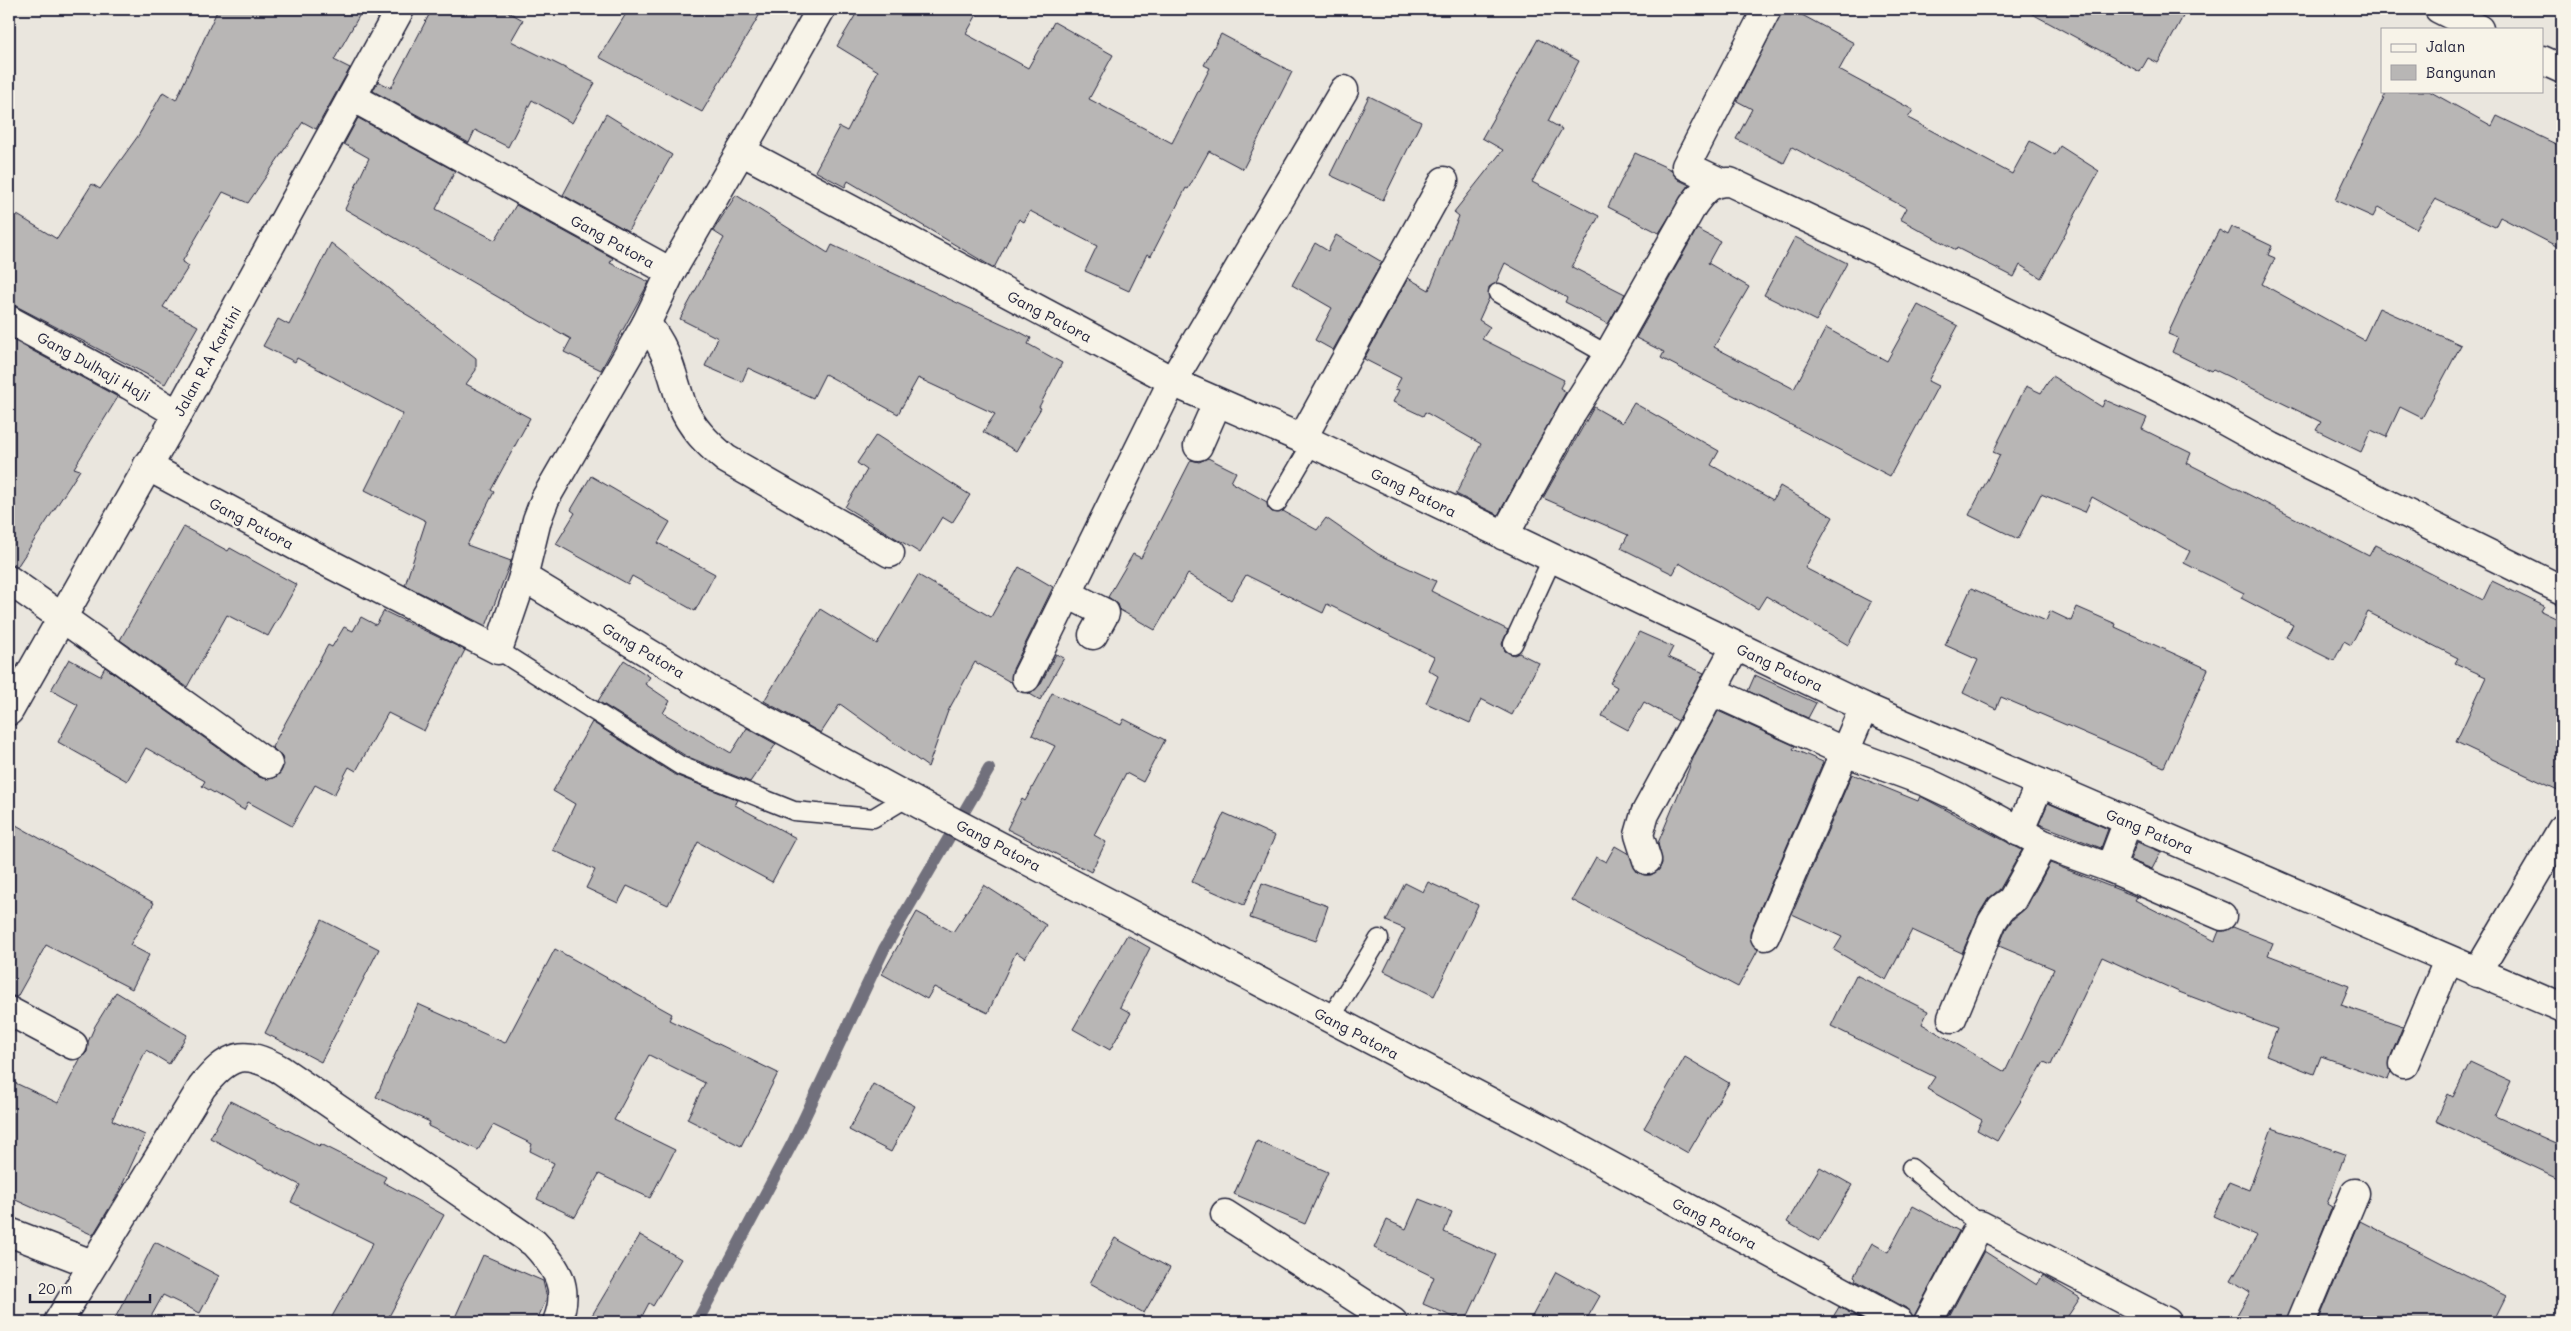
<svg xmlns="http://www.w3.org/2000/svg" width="2571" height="1331" font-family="Mali,sans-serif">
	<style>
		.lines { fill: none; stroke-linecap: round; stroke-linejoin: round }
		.stream { stroke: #716f7b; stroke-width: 12 }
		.building { fill: #b8b6b5; stroke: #22223b }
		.service-casing { stroke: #22223b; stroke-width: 21 }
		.minor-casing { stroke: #22223b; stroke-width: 31 }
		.tertiary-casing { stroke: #22223b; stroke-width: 31 }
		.service { stroke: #f7f3e8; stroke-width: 18 }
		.minor { stroke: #f7f3e8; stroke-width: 28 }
		.tertiary { stroke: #f7f3e8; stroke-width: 28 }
		.labels { text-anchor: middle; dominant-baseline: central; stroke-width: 5; stroke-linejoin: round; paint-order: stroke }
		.street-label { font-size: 15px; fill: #22223b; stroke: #f7f3e8 }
	</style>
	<rect width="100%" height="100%" fill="#eae6de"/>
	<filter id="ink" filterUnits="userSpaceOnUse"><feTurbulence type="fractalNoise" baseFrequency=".02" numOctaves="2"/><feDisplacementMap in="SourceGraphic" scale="10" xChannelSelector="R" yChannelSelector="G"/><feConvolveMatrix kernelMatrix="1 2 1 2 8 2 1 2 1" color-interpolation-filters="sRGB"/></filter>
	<g filter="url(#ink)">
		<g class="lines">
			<path class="stream" d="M697 1322 793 1142 884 949 989 769"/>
		</g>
		<g class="building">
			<path d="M218 9H363L334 60 350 68 316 129 303 122 248 203 223 192 182 262 189 266 163 307 198 326 165 384 16 306 9 304V210L57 239 92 184 100 189 138 136 163 92 176 100Z"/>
			<path d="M432 9H503L523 20 511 41 595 83 572 123 532 100 508 147 475 130 469 143 373 91 378 81 391 88Z"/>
			<path d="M629 9H763L702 112 599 57Z"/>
			<path d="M859 9H980L966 34 1028 68 1054 22 1113 55 1089 99 1172 143 1210 68 1204 65 1221 34 1292 72 1243 169 1209 151 1188 189 1186 188 1151 256 1147 254 1129 291 1085 271 1097 246 1030 211 1024 222 1019 219 994 268 848 181 845 187 815 171 839 127 847 131 878 71 837 46Z"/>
			<path d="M1783 9H1791L1854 43 1839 70 1913 110 1908 118 2012 174 2030 141 2055 155 2060 146 2099 171 2041 278 2020 265 2014 277 1957 248 1956 250 1900 219 1906 208 1792 147 1784 163 1736 139 1752 109 1737 101Z"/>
			<path d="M2023 9H2187L2158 63 2148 58 2140 72Z"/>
			<path d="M1538 39 1579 61 1548 121 1562 129 1532 182 1599 216 1572 267 1625 294 1608 324 1565 302 1567 298 1505 263 1496 283 1489 287V298L1479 320 1490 327 1482 339 1564 380 1560 388 1566 392 1498 515 1456 494 1481 444 1425 412 1423 416 1393 402 1399 390 1395 389 1401 378 1364 359 1408 278 1429 290 1459 216 1454 212 1503 150 1482 138Z"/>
			<path d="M2387 91H2429L2492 126 2497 116 2562 147V249L2500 217 2495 227 2435 199 2416 229 2378 207 2373 217 2335 200Z"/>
			<path d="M1369 96 1421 122 1383 200 1330 175Z"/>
			<path d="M606 114 672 155 628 231 563 195Z"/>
			<path d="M358 118 455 171 436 209 495 240 516 205 613 258 610 263 649 282 601 370 564 352 571 339 345 209 369 158 344 144Z"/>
			<path d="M1635 153 1672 170 1679 180 1689 185 1659 233 1608 207Z"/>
			<path d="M736 195 828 253 832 245 1016 330 1031 338 1028 344 1062 363 1039 407 1041 408 1016 451 983 432 995 414 918 378 898 414 825 374 813 398 748 368 742 382 705 366 718 338 680 319 724 238 713 231Z"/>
			<path d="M2232 227 2272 246 2268 255 2275 258 2262 284 2364 340 2379 308 2461 345 2422 418 2400 407 2386 437 2371 430 2361 452 2316 430 2321 422 2213 369 2211 371 2172 352 2178 338 2168 334 2187 293 2219 230 2228 235Z"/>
			<path d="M1697 229 1720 241 1708 263 1749 287 1714 347 1794 389 1826 328 1887 361 1918 305 1958 326 1928 381 1938 386 1890 476 1661 358 1664 352 1636 338Z"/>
			<path d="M1336 235 1382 262 1333 350 1315 340 1332 308 1292 285 1315 243 1328 251Z"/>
			<path d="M1795 237 1847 263 1816 321 1764 295Z"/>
			<path d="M331 243 476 358V370L466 384 530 418 491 490 494 492 467 545 511 561 486 626 405 585 426 521 365 490 403 414 297 358 295 362 263 346 278 319 289 325Z"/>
			<path d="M9 338 118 397 74 468 80 470 17 567 9 565Z"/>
			<path d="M2052 376 2102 407 2105 400 2147 418 2142 429 2191 453 2187 463 2369 556 2375 545 2483 600 2492 581 2544 606 2541 611 2562 621V792L2456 742 2486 677 2455 663 2458 658 2368 612 2351 645 2344 641 2334 661 2286 637 2293 625 2241 598 2244 593 2184 563 2190 551 2092 497 2085 512 2041 494 2018 539 1969 515 2000 455 1993 452 2026 386 2041 393Z"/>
			<path d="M1634 403 1719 451 1711 465 1773 500 1780 486 1833 517 1805 568 1871 602 1848 645 1766 596 1758 609 1679 563 1673 574 1621 548 1628 535 1543 498 1594 407 1622 423Z"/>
			<path d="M876 435 970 495 952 523 942 517 920 553 845 507 867 470 857 463Z"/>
			<path d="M1208 458 1236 472 1231 482 1267 502 1268 508 1272 512 1283 511 1317 530 1326 518 1378 554 1436 581 1431 591 1508 630 1502 644 1505 651 1514 655 1519 653 1539 663 1512 715 1481 699 1470 723 1426 703 1438 676 1428 670 1434 657 1327 604 1323 613 1246 575 1231 600 1188 574 1155 630 1120 610 1118 604 1108 597 1133 554 1141 558 1191 460 1199 462Z"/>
			<path d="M591 476 670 522 658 543 715 574 695 611 632 576 628 584 556 544 575 513 571 510Z"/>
			<path d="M184 527 228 551 230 548 297 585 268 636 227 615 187 687 120 640Z"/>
			<path d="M1019 567 1053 587 1012 671V683L975 662 948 711 928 767 840 704 821 733 764 701 820 609 877 644 918 575 991 617Z"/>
			<path d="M1971 588 2046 621 2050 611 2071 621 2077 607 2116 624 2115 627 2208 669 2164 767 2001 697 1996 709 1963 693 1978 660 1945 645Z"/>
			<path d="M384 611 465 650 424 731 388 713 356 771 349 767 334 795 315 785 292 826 248 802 244 810 202 786 205 781 146 748 127 781 58 742 78 705 51 690 69 659 100 676 105 667 259 777 266 779 274 778 280 773 284 765 282 757 272 747 328 645 332 647 344 627 353 631 361 617 376 625Z"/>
			<path d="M1639 632 1673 647 1668 657 1704 673 1678 721 1644 702 1628 730 1602 716 1617 687 1610 683Z"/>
			<path d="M1056 654 1064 658 1040 700 1028 693 1040 685Z"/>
			<path d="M624 660 650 677 645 684 670 701 663 713 731 753 747 728 776 744 750 782 686 756 598 701Z"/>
			<path d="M1755 675 1816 703 1808 718 1748 691Z"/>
			<path d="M1052 693 1121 725 1124 719 1165 740 1143 782 1126 773 1094 835 1106 842 1091 872 1007 829 1022 799 1025 801 1055 746 1032 735Z"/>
			<path d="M1718 711 1795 746 1793 749 1823 762 1751 930 1750 938 1758 950 1738 987 1572 900 1596 857 1606 862 1615 846 1629 854 1637 872 1644 875H1651L1659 870 1662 863 1658 843 1695 754Z"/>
			<path d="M592 722 675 775 738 800 735 805 796 838 772 882 698 842 668 905 627 886 618 903 586 888 595 870 553 850 575 804 553 791Z"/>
			<path d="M1852 774 1918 801 1920 796 2022 850 2000 889 1988 899 1979 914 1962 953 1912 930 1886 980 1834 950 1842 937 1792 914Z"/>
			<path d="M2048 803 2108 829 2101 848 2039 824Z"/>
			<path d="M1224 813 1275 836 1244 905 1192 882Z"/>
			<path d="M9 821 154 903 130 945 149 955 132 989 46 945 17 997 9 995Z"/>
			<path d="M2137 842 2161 852 2152 869 2130 860Z"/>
			<path d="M2050 863 2137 897 2135 900 2215 941 2219 931H2224L2233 927 2273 943 2268 955 2349 986 2341 1005 2403 1026 2390 1058 2391 1071 2388 1080 2321 1056 2314 1074 2266 1055 2277 1029 2179 992 2102 957 2051 1065 2044 1062 1997 1141 1977 1130 1982 1120 1927 1089 1935 1077 1831 1026 1856 975 1928 1011 1922 1024 2005 1072 2054 969 1999 946 2006 929 2013 919 2026 908Z"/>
			<path d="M1428 882 1478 905 1434 996 1384 971 1405 929 1386 921 1405 883 1423 892Z"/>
			<path d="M1262 883 1328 906 1316 941 1250 918Z"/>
			<path d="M984 885 1046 925 1025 958 1016 952 988 1013 934 987 927 999 882 974 917 912 953 932Z"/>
			<path d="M322 920 379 949 321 1062 265 1033Z"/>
			<path d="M1127 935 1150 948 1120 1007 1131 1013 1110 1050 1073 1029Z"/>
			<path d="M555 949 672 1014 669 1020 778 1073 741 1146 687 1119 705 1083 649 1055 614 1120 675 1150 650 1198 599 1174 575 1217 537 1199 554 1163 530 1151 532 1144 493 1125 478 1150 428 1126 430 1122 376 1097 418 1004 505 1043Z"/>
			<path d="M116 992 187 1035 169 1064 146 1050 112 1120 145 1135 119 1192 93 1235 9 1197V1080L58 1103 80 1059 87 1052 88 1042 95 1026Z"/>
			<path d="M1685 1057 1729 1083 1688 1153 1644 1128Z"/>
			<path d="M2470 1062 2511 1081 2495 1116 2562 1146V1180L2436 1121 2448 1094 2453 1097Z"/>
			<path d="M873 1084 915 1106 891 1152 849 1130Z"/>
			<path d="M230 1101 319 1146 321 1144 386 1177 383 1182 444 1215 386 1322H329L373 1243 291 1202 300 1185 210 1138Z"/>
			<path d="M2272 1128 2345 1154 2327 1204 2332 1207 2286 1322H2233L2250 1292 2231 1280 2257 1236 2213 1216 2229 1182 2249 1190Z"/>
			<path d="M1257 1141 1328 1172 1305 1224 1234 1194Z"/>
			<path d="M1820 1167 1852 1185 1819 1241 1787 1222Z"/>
			<path d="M1419 1199 1452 1212 1444 1232 1496 1255 1465 1322 1423 1304 1434 1277 1374 1248 1387 1220 1406 1229Z"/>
			<path d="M1913 1206 1959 1231 1913 1318 1906 1308 1855 1280 1856 1278 1854 1276 1872 1243 1888 1252Z"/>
			<path d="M2360 1221 2506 1296 2493 1322H2318Z"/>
			<path d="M640 1235 681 1259 653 1306 649 1303 639 1322H588Z"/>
			<path d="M1115 1238 1170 1268 1144 1313 1090 1283Z"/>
			<path d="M155 1242 219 1276 200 1313 163 1295 148 1322H113Z"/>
			<path d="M1984 1251 2037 1285 2043 1275 2080 1298 2064 1322H1946Z"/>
			<path d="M483 1255 543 1281 547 1298 536 1322H453Z"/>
			<path d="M1556 1272 1600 1296 1585 1322H1529Z"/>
			<path d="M1839 1307 1867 1322H1830Z"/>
		</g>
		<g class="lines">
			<g class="service-casing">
				<g id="service">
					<path d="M1498 293 1608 355"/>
					<path d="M1277 503 1312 443"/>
					<path d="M1513 644 1552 559"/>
					<path d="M498 650 681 766 794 811 873 818 908 797"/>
					<path d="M1330 1019 1379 939"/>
					<path d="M1911 1168 1980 1225"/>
				</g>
			</g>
			<g class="minor-casing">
				<g id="minor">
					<path d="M2439 9 2479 29"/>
					<path d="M2542 60 2562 69"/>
					<path d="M352 97 671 272 741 151 1186 388 1312 443 1864 707 2562 1008"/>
					<path d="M741 151 821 9"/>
					<path d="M1718 181 1686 166 1767 9"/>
					<path d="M9 320 129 385 178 414"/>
					<path d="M646 324C668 348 672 376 682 405 691 428 708 444 726 459L890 553"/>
					<path d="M1302 439 1444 181"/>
					<path d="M1198 446 1217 403"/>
					<path d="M147 466 311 554 498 650 523 577 708 689 923 806 1544 1130 1899 1322"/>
					<path d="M1504 536 1572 412 1608 355 1693 205C1704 190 1711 181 1730 182L1980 299 2214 415 2272 447 2562 590"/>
					<path d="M523 577 537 520 545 499 646 324 671 272"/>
					<path d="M9 580 268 764"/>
					<path d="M1068 594 1105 613 1093 635"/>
					<path d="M1026 678 1172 382 1344 90"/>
					<path d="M1712 691 1845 752 1926 782 1960 798 2043 844 2110 868 2222 916"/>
					<path d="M2019 832 2040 783"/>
					<path d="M1647 860 1639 835 1645 814 1736 646"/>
					<path d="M2110 868 2128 821"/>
					<path d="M1765 936 1864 707"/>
					<path d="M2477 973 2562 829"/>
					<path d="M9 1011 73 1045"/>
					<path d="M1952 1018 1992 922 2001 908 2012 900 2043 844"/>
					<path d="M2404 1064 2448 961"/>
					<path d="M1225 1214 1393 1322"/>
					<path d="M9 1232 92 1264"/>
					<path d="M58 1322 202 1087C228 1055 243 1048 281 1070L534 1243C557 1268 571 1287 557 1322"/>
					<path d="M1928 1322 1980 1225 2167 1322"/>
					<path d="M2301 1322 2355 1193"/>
				</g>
			</g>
			<g class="tertiary-casing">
				<path id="tertiary" d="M9 711 178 414 400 9"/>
			</g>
			<use href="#service" class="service"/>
			<use href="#minor" class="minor"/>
			<use href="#tertiary" class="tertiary"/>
		</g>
	</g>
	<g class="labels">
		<g class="street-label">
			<text transform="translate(613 241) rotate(29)">Gang Patora</text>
			<text transform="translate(1050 316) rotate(28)">Gang Patora</text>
			<text transform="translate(207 361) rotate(-61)">Jalan R.A Kartini</text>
			<text transform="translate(94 366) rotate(29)">Gang Dulhaji Haji</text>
			<text transform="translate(1414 492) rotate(26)">Gang Patora</text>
			<text transform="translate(252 523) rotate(28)">Gang Patora</text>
			<text transform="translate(644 650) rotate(31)">Gang Patora</text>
			<text transform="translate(1780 667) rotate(25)">Gang Patora</text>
			<text transform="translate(2150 831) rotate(23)">Gang Patora</text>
			<text transform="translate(999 845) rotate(28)">Gang Patora</text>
			<text transform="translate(1357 1033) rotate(28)">Gang Patora</text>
			<text transform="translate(1715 1223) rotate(28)">Gang Patora</text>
		</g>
	</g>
	<rect width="2571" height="1331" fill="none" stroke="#f7f3e8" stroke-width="30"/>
	<rect x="15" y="15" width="2541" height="1301" fill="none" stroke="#22223b" stroke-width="2" filter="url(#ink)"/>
	<rect x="2381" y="28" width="162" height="65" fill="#f7f3e8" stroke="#a29fa3"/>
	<rect x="2391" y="44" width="25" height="8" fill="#f7f3e8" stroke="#a29fa3"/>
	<text x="2426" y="52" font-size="15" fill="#22223b">Jalan</text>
	<rect x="2391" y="65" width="25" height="15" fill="#b8b6b5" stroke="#a29fa3"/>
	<text x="2426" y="78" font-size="15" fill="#22223b">Bangunan</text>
	<path d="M30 1294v8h120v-8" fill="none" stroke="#22223b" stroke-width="2.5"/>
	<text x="38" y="1294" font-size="15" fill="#22223b" stroke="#f7f3e8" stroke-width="4" paint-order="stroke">20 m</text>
</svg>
